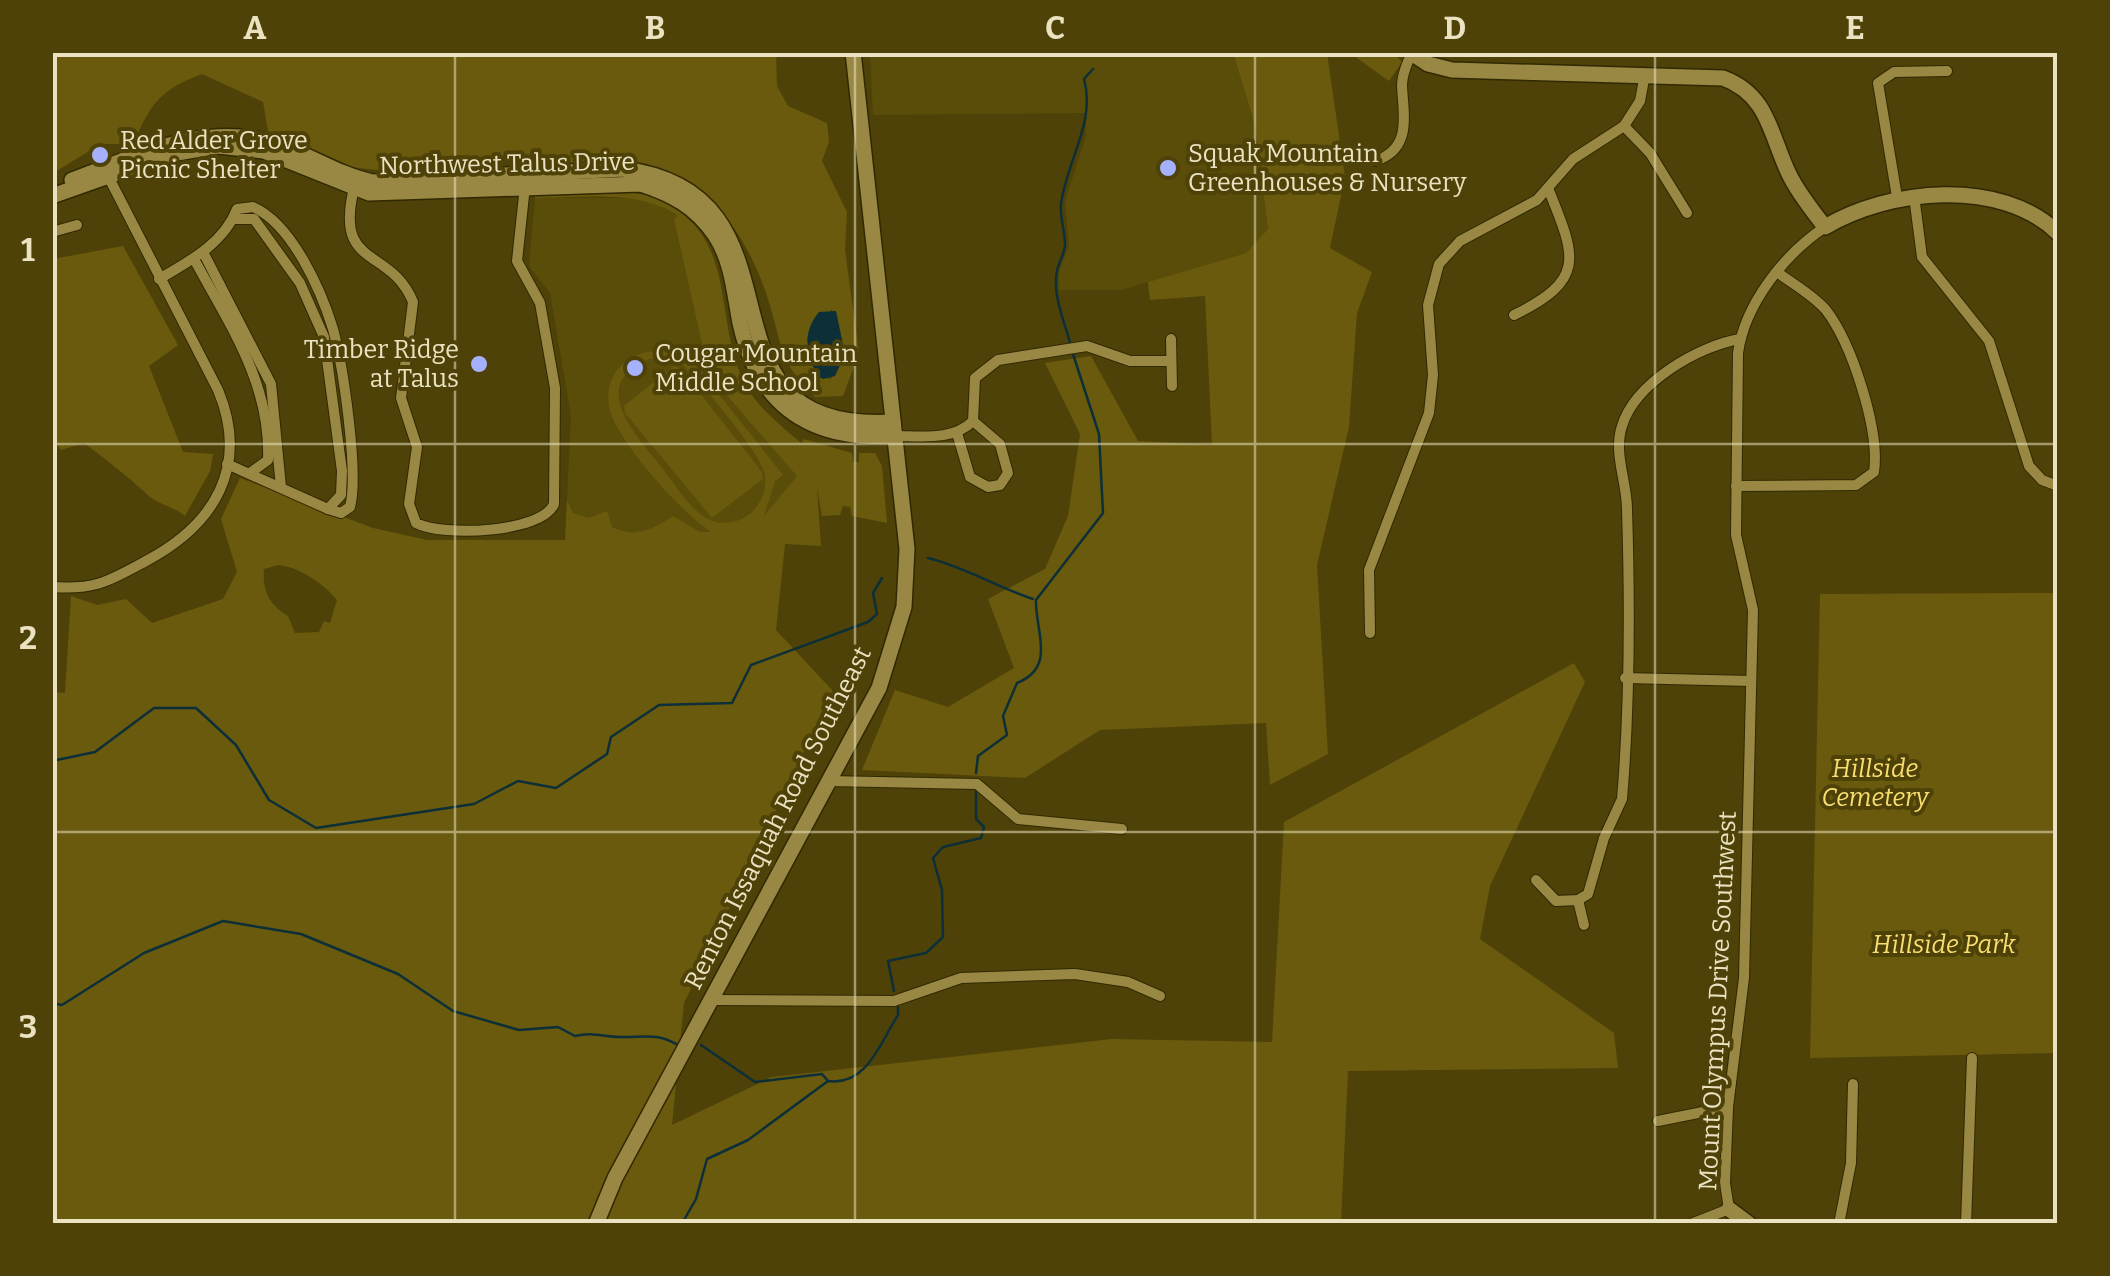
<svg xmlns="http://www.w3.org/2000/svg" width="2110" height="1276" font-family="Bitter,serif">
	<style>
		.built { fill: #5a4c09 }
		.green { fill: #6a5a0d; fill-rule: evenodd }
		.water { fill: #0d2f37 }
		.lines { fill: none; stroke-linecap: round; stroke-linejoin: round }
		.stream { stroke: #0d2f37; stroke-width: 2.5 }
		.street-casing { stroke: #312902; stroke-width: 12 }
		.secondary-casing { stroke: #312902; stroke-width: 18 }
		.street { stroke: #998843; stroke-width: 10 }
		.secondary { stroke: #998843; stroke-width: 15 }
		.grid { fill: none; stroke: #eae2c0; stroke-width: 2.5; stroke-opacity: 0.55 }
		.poi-dot { fill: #a5b1fc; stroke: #4e4208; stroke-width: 4 }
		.labels { text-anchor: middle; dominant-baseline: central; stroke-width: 8; stroke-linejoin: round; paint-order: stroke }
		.poi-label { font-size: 25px; fill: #eae2c0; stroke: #4e4208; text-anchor: start }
		.street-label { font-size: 25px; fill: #eae2c0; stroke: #4e4208 }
		.park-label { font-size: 25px; font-style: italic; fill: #f8de71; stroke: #4e4208 }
		.neatline { fill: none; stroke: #eae2c0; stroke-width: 4 }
		.grid-label { font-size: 32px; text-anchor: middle; font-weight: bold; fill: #eae2c0 }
	</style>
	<rect width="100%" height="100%" fill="#4e4208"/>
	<g class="built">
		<path d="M870 53H1233L1255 125 1268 229 1246 253 1121 290H1059V272L1069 246 1065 201 1086 136V113L873 115Z"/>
		<path d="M535 198H629L658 203 677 215 674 220 709 375 798 476 766 514 748 529 700 533 673 516 649 531 626 534 573 513 567 500 571 416 550 293 529 266Z"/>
	</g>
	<g class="green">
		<path d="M53 53H776L777 86 788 106 827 123 829 142 822 161 847 212 845 250 859 353 843 396 815 397C783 368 782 348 771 309 754 249 717 184 651 167 624 160 572 164 543 163L546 191C578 192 622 186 653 198 747 233 707 330 752 395 764 413 785 429 801 443L804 439 852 453 853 462H859V453H875L882 466 887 523 852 516 850 507 843 506 840 515 822 516 817 488 821 546 785 544 776 630 833 691 684 1003 672 1125 772 1077 1112 1039 1272 1042 1284 822 1574 663 1585 682 1490 886 1480 939 1614 1033 1618 1068 1348 1071 1341 1223H53L52 692 65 693 71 596 97 605 126 599 152 623 223 599 237 572 221 519 240 478 373 528 427 540H565L567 500 573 513 589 518 607 511 612 527C636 539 652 529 673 516L700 532H711C684 515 615 440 609 407 601 356 659 336 694 363L783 475 775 481 764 516 797 476 709 375 674 220 677 215C637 189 582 198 535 198L536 162 457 155 403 173 350 167 268 131 263 102 202 74C159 90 151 104 133 144H101L53 173ZM832 309 845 354 831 379 817 376 807 339ZM649 359H670L684 366C702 384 755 447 763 469 769 484 763 501 752 512 741 522 724 526 710 520 690 511 676 485 663 469 638 437 585 385 649 359ZM278 565C300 567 324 584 337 600L330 623 324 621 319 632 295 633 288 616C269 605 262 590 264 569Z"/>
		<path d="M1233 53H1327L1345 177 1330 248 1372 272 1357 313 1349 427 1317 565 1328 754 1270 785 1266 723 1100 730 1025 778 862 770 895 690 948 707 1014 668 988 599 1045 569 1068 516 1080 434 1045 363 1091 356 1138 441 1212 445 1205 296 1150 300 1148 282 1246 253 1268 229 1255 125Z"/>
		<path d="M1350 53H1394L1402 62 1389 81Z"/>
		<path d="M123 246 178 345 149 366 183 452 213 454 210 471 185 516C174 507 158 504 149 496 128 477 107 460 84 443L61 450 53 440V259Z"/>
		<path d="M674 366 681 369 762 472 763 479 712 518 625 413 624 406Z"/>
		<path d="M2057 593V1053L1810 1058 1820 594Z"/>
	</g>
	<path class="water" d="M836 311 845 354 835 376 823 379 817 376C807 352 801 334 819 312Z"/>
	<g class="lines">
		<g class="stream">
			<path d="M1099 52 1100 55"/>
			<path d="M1071 346C1065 323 1052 295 1057 271 1059 261 1066 252 1065 242 1064 228 1060 218 1061 204 1067 160 1096 122 1084 79L1093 69"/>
			<path d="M928 558C965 567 997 587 1033 599"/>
			<path d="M52 761 95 752 154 708H196L236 745 269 800 316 828 474 804 518 781 556 788 607 754 611 737 659 705 732 703 751 665 868 622 877 614 873 593 882 578"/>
			<path d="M976 773 978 756 1007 735 1003 716 1017 683C1057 667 1035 631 1036 600L1103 513 1099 434 1073 354"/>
			<path d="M894 991 888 961 926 953 943 937 942 890 933 858 943 847 981 838 984 827 976 819V791"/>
			<path d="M52 1003 62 1005 144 953 223 921 301 934 398 974 453 1011 519 1030 558 1027 575 1036C595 1031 604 1038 623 1037 646 1037 657 1033 678 1045"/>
			<path d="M701 1045 755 1082 822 1074 828 1081"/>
			<path d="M663 1224 684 1220 696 1199 707 1159 748 1140 828 1081C867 1086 880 1043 898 1015V1007"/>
		</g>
		<g class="street-casing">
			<g id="street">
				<path d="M1624 126 1650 153 1687 213"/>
				<path d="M1375 161C1413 149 1403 114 1402 85 1402 74 1407 64 1411 54"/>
				<path d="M355 184C332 271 390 245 413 302L401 398 417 447 409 504 416 523C442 537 542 533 554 504L555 388 540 303 517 261 525 186"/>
				<path d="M1914 196 1922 257 1989 341 2029 466 2042 480 2058 486"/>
				<path d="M1897 197 1878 83 1894 72 1947 71"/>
				<path d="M234 219H254L300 283 324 337 342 471 341 495 328 509"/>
				<path d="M52 232 77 225"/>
				<path d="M203 252 271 384 281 487"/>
				<path d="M194 259C229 324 271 383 268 460L250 473"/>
				<path d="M159 279C190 261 224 243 237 209L253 207C292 224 321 290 333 329 343 365 359 473 350 507L341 513 328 509 227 464"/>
				<path d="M1514 315C1588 279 1575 256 1548 188"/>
				<path d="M1171 339 1172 386"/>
				<path d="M957 433 970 477 988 487 1000 485 1008 473 1000 444 973 421"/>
				<path d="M895 436C922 436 953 441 973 421L975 378 998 360 1087 346 1130 361H1171"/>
				<path d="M1736 486 1856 485 1874 472C1880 430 1852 344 1826 310 1813 295 1793 284 1777 272"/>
				<path d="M52 587C96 590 109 581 146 561 214 525 250 467 218 390L107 174"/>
				<path d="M1370 633 1369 570 1429 413 1433 375 1428 305 1439 264 1460 241 1537 200 1573 159 1624 126 1640 101 1645 74"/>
				<path d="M1625 678 1751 681"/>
				<path d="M828 781 977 784 1018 819 1122 829"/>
				<path d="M1536 880 1556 901 1578 900 1588 894 1604 838 1622 799C1630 704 1630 604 1627 509 1627 482 1613 453 1622 426 1635 383 1698 346 1740 339"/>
				<path d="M1578 900 1584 925"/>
				<path d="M712 1000 894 1001 961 978 1075 974 1128 982 1160 996"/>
				<path d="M1658 1121 1728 1107"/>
				<path d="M1691 1224 1729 1209 1725 1183 1728 1107 1744 978 1753 610 1736 535 1738 353C1745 303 1785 254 1825 227"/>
				<path d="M1839 1224 1851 1163 1853 1084"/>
				<path d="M1966 1224 1972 1058"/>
			</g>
		</g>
		<g class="secondary-casing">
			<g id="secondary">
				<path d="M1410 52 1428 64 1452 70 1723 78C1769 95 1770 135 1789 174 1798 193 1812 210 1825 227 1889 189 2000 177 2058 233"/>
				<path d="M72 180C140 155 206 120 280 145 312 156 339 175 373 182L623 169C822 194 677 435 893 422"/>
				<path d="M52 196 171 154 218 146 264 151 369 193 641 184C672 194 696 207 715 235 732 261 734 292 740 323 758 406 811 441 895 436"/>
				<path d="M1729 1209 1749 1224"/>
				<path d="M596 1224 615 1178 879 688 904 607 907 549 853 52"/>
			</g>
		</g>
		<use href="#street" class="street"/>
		<use href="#secondary" class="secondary"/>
	</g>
	<path class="grid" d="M455 52V1224M855 52V1224M1255 52V1224M1655 52V1224M52 444H2058M52 832H2058"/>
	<g class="poi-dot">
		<circle cx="100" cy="155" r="10"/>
		<circle cx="1168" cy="168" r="10"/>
		<circle cx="479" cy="364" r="10"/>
		<circle cx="635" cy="368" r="10"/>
	</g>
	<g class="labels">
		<g class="poi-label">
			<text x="120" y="141">Red Alder Grove<tspan x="120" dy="29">Picnic Shelter</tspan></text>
			<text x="1188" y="154">Squak Mountain<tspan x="1188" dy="29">Greenhouses &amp; Nursery</tspan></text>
			<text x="459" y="350" text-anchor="end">Timber Ridge<tspan x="459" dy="29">at Talus</tspan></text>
			<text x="655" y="354">Cougar Mountain<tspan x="655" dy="29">Middle School</tspan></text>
		</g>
		<g class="street-label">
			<text transform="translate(507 164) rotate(-1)">Northwest Talus Drive</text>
			<text transform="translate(778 818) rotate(-63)">Renton Issaquah Road Southeast</text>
			<text transform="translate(1718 1001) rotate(-87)">Mount Olympus Drive Southwest</text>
		</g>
		<g class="park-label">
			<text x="1875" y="769">Hillside<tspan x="1875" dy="29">Cemetery</tspan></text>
			<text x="1944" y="945">Hillside Park</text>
		</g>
	</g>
	<rect width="2110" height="1276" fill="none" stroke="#4e4208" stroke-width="110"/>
	<rect x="55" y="55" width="2000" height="1166" class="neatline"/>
	<g class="grid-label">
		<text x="255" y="39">A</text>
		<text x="655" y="39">B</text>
		<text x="1055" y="39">C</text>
		<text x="1455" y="39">D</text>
		<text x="1855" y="39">E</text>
		<text x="28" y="261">1</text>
		<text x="28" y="649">2</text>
		<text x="28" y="1038">3</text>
	</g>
</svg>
